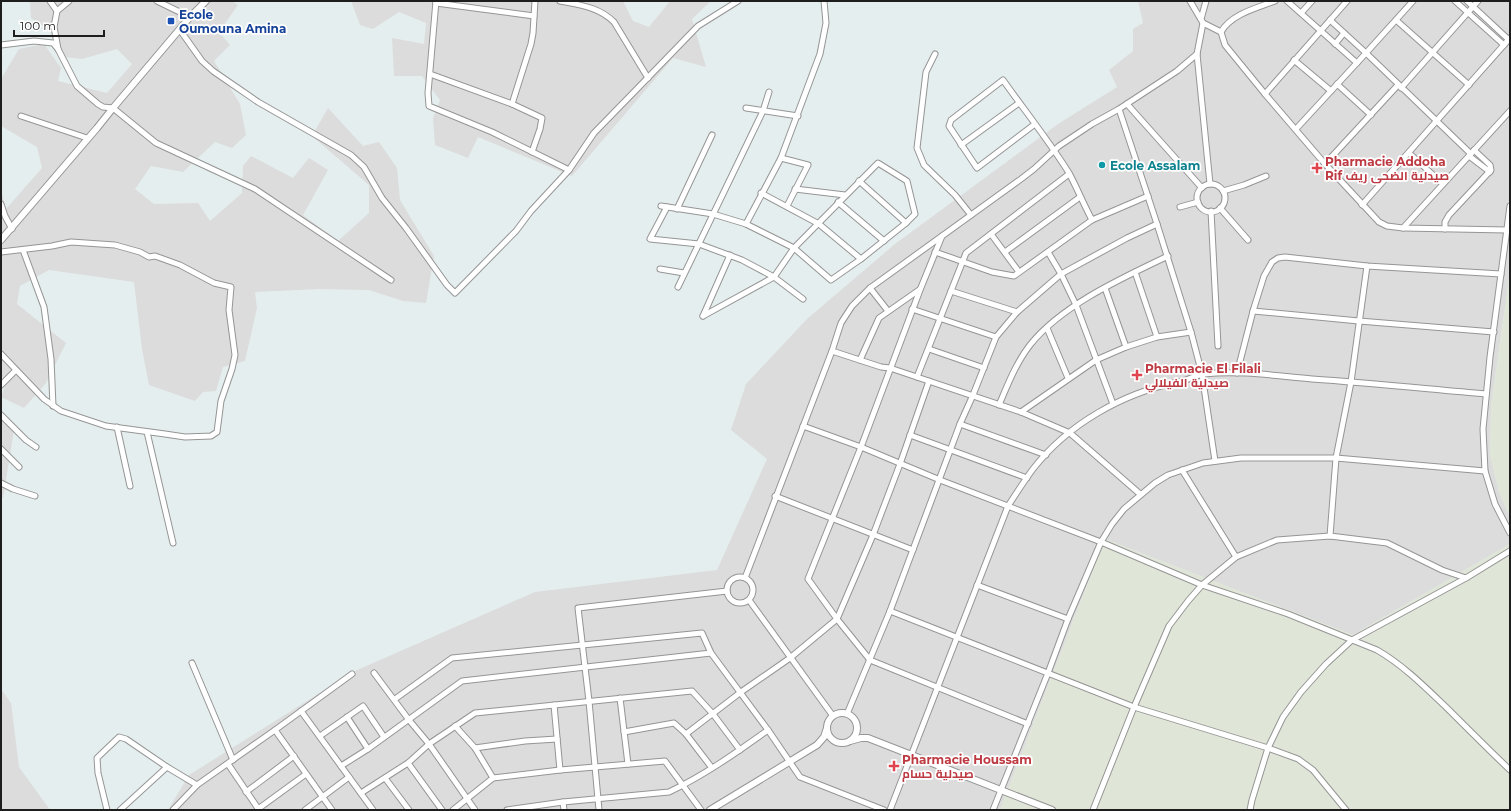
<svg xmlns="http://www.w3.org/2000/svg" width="1511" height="811" font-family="Montserrat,Cairo,sans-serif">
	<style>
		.residential { fill: #dbdcdb }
		.industrial { fill: #dfe6d7 }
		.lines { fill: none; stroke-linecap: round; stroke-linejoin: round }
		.minor-casing { stroke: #959595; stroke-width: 7 }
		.tertiary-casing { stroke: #959595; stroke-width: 8 }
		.minor { stroke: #fff; stroke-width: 5 }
		.tertiary { stroke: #fff; stroke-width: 6 }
		.transit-dot { fill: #1a4fb4; stroke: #fff; stroke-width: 1.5 }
		.culture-dot { fill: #0f9aa8; stroke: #fff; stroke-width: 1.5 }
		.health-dot { fill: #e0444e; stroke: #fff; stroke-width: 1.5 }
		.labels { text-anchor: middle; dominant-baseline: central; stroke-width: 3.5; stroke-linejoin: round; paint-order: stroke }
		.transit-label { font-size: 12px; font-weight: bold; fill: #164399; stroke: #fff; text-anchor: start }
		.health-label { font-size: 12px; font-weight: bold; fill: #be3a42; stroke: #fff; text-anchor: start }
		.culture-label { font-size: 12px; font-weight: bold; fill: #0d838f; stroke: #fff; text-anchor: start }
	</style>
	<rect width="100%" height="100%" fill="#e5eeee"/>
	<g class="residential">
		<path d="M30 1H232L238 5 219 32 230 45 214 61 240 104 246 135 232 148 215 142 183 172 151 166 135 189 154 204 198 203 210 221 242 193 243 166 251 156 293 178 309 158 328 170 303 215 338 241 369 213V185L312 136 328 108 363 146 379 142 397 168 400 200 434 256 426 303 403 301 369 290 319 289 255 292 257 308 245 361 223 367 216 391 203 392 195 401 149 385 142 349 134 282 49 270 20 286 17 304 66 343 46 383 24 408 1 397 7 381 1 376V190L6 209 42 168 37 147 1 126V79L19 49 44 44 61 68 58 81 107 93 132 64 117 49 82 59 65 57 51 31 31 18Z"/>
		<path d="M351 1H623L633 21 649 27 670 1H711L692 19 706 67 673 58 572 176 478 137 468 158 435 145 433 118 440 100 422 76H394L392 38 424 44 426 23 399 12 373 29 360 25Z"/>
		<path d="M1138 1H1510V272L1491 407 1490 454 1499 492 1510 517V544L1353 635 1105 539 1000 810H168L189 775 355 671 535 592 717 570 767 459 731 430 746 384 807 319 895 244 1058 124 1117 87 1109 70 1133 51V29L1143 23Z"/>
		<path d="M1 413 15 424 3 498 1 496Z"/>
		<path d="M1 689 11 703 19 767 50 810H1Z"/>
	</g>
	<g class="industrial">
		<path d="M1510 272V517L1499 492 1490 454 1491 407Z"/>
		<path d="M1105 539 1353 635 1510 544V810H1000Z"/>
	</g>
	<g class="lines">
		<g class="minor-casing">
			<g id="minor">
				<path d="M50 1 57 11 54 27 58 49"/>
				<path d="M157 1 190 17"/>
				<path d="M436 1 428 93 429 106 492 132 569 170"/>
				<path d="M560 1C580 5 599 7 614 22L648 78"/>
				<path d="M1190 1 1203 23 1197 54 1210 184"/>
				<path d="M1287 1 1357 63"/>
				<path d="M1413 1 1366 53 1471 154"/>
				<path d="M1455 1 1504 45"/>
				<path d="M1467 1 1509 40"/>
				<path d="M436 3 534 16"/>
				<path d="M57 11 69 1"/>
				<path d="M1301 13 1312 1"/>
				<path d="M1201 19 1206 1"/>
				<path d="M1396 20 1469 85"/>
				<path d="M1203 23 1221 32C1231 14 1257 8 1275 1"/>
				<path d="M180 30 202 61 213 71 258 102 351 155 364 167 382 198 406 228 447 285 455 293 516 231 531 211 569 170 594 133 634 92 698 26 738 1"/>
				<path d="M1221 32 1225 45 1265 94 1325 164 1379 222 1387 226 1403 228 1507 230"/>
				<path d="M1335 44 1344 33"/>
				<path d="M1 45 34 41 53 43 58 49 77 86 98 104 103 107 113 108 156 143 255 189 391 280"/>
				<path d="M935 54 926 72 917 148 924 165 955 195 971 215"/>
				<path d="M1294 60 1331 91"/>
				<path d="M430 74 512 104 542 118 540 129 532 152"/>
				<path d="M1337 84 1371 115"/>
				<path d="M1401 88 1478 1"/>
				<path d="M1265 94 1347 1"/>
				<path d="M512 104 531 44 533 33 535 1"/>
				<path d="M1127 104 1202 188"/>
				<path d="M746 108 798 116"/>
				<path d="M1119 109 1157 224 1191 332 1202 374 1215 461"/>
				<path d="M21 116 87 138"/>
				<path d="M1035 124 977 168 949 126 951 120 1003 80C1025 111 1049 141 1069 173 1077 188 1084 205 1092 220"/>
				<path d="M1296 129 1366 53 1330 20"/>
				<path d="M961 145 1019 103"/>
				<path d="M1409 153 1443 184"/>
				<path d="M1469 156 1490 172"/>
				<path d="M781 158 808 165 787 206"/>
				<path d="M1325 164 1398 85"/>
				<circle cx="1211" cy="198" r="14"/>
				<path d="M795 189 845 195"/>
				<path d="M1223 191 1244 185 1266 176"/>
				<path d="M761 193 819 224 861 259"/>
				<path d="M838 202 884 241"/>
				<path d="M1 204 5 216 12 229"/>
				<path d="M1362 205 1510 38"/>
				<path d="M661 206 713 214 746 224 794 248 831 280 861 259 906 223 859 181"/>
				<path d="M1510 206 1490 357 1483 429 1485 471 1495 504 1510 533"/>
				<path d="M667 207 650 239 699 244 742 260 774 277 803 299"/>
				<path d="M1180 207 1198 202"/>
				<path d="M1220 208 1248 240"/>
				<path d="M677 209 712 135"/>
				<path d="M1211 211 1218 346"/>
				<path d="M746 224 781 158 820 54 826 23 824 1"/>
				<path d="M1403 228 1510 111"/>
				<path d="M1445 229V222L1449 215 1491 170 1490 165 1474 150"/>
				<path d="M991 234 1019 272"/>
				<path d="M942 236 920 290 861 447 808 579 837 619 870 660 1028 724"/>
				<path d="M23 250 44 307 51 359 53 406"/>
				<path d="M1 252 52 246 71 242 115 245 140 252 149 257 155 256 180 265 214 283 231 287 229 310 235 355 232 369 221 401 217 432 211 436 185 437 165 434 106 426 61 411 44 399 1 354"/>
				<path d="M935 252 992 272 1014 276 1092 220 1148 196"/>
				<path d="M1005 252 1080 197"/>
				<path d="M1048 252 1061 274 1076 305 1113 404"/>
				<path d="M660 269 684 273"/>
				<path d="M1135 272 1157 337"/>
				<path d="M678 287 763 111 769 92"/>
				<path d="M870 288 888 311"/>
				<path d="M1105 288 1126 347"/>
				<path d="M912 309 996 337"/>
				<path d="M1253 311 1359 321 1494 332"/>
				<path d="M1017 312 1061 274 1127 238 1157 224"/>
				<path d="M703 316 774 277 794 248 878 163 907 181 915 214 906 223"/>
				<path d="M703 316 730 255"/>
				<path d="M1047 328 1068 378"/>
				<path d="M929 349 984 368"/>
				<path d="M832 351 881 367 890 368 1021 412 1070 433 1140 494"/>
				<path d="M860 360 879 318 919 290"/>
				<path d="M1237 373 1253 311 1264 276 1272 262 1278 258 1285 257 1367 266 1501 274"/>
				<path d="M917 377 966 253 1069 174"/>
				<path d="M1 385 16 370"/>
				<path d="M999 405C1008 384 1016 363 1030 345 1062 305 1122 278 1168 256"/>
				<path d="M1021 412 1096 360 1126 347 1157 337 1191 332"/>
				<path d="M1 415 26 440 36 447"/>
				<path d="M960 424 1046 455"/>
				<path d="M803 426 861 447 940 480 1101 542 1202 585 1288 614 1377 650C1403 665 1425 687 1446 707 1467 728 1488 749 1510 770"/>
				<path d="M117 427 130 486"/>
				<path d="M147 432 173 543"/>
				<path d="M910 435 1027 478"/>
				<path d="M1 449 19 467"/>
				<path d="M1182 470 1236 557"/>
				<path d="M1 483 13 489 35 496"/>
				<path d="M775 496 913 550"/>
				<path d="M1330 536 1336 458 1351 382 1367 266"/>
				<circle cx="740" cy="590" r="13"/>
				<path d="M745 578 832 351 841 323 852 306 870 288 1021 179 1034 169 1059 146 1092 124 1119 109 1177 71 1197 54"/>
				<path d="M977 585 1068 619"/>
				<path d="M749 600 833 716"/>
				<path d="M890 611 1134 707 1268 748 1298 759 1313 770 1346 810"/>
				<path d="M192 663 233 760"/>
				<path d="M374 673 409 720 429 744 475 810"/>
				<path d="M620 698 628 764"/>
				<path d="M395 699 452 658 702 633 711 653"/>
				<path d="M554 705 560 770"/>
				<path d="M301 711 373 810"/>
				<path d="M847 714 890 611 960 424 973 395 996 337 1017 312 951 291"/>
				<path d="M347 717 368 749"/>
				<path d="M455 726 475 748 493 778"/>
				<path d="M275 730 332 810"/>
				<path d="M624 732 674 723 686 734 712 768"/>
				<path d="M686 734 741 692 790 658 837 619 873 535 900 464 929 381"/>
				<path d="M320 736 363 706 384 737"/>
				<path d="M475 748 525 741 557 739"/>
				<path d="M408 763 442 810"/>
				<path d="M228 764 259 810"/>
				<path d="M341 766 368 749 462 681 711 653 768 730 800 777 884 810"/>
				<path d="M385 778 409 810"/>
				<path d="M246 792 294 756"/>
				<path d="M361 793 408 763 429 744 475 713 692 691 713 714 740 750"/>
				<path d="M563 802 564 810"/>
				<path d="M258 809 306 774"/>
				<path d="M107 810 98 773 97 758 119 737 126 739 167 767"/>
				<path d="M120 810 167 767 197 785"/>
				<path d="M173 810 197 785 275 730 352 674"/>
				<path d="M305 810 349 777"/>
				<path d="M453 810 493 778 560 770 665 761 701 810"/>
				<path d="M507 810 563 802 669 792C705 775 737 752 768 730"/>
				<path d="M599 810 589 701 578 608 727 591"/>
				<path d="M890 810 1008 506C1016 494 1024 481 1033 469 1068 424 1123 393 1178 382 1187 381 1195 375 1204 374 1239 370 1277 376 1312 379 1370 383 1428 389 1486 394"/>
				<path d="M993 810 1048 673 1068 619 1101 542 1112 524 1124 509 1155 483 1168 475 1203 463 1241 458H1336L1485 471"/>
				<path d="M1093 810 1134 707 1169 626 1188 601 1202 585 1236 557 1277 540 1330 536 1387 543 1442 570 1466 578"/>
				<path d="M1250 810 1252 800 1268 748 1283 717 1301 692 1326 664 1352 640 1466 578 1510 551"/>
			</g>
		</g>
		<g class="tertiary-casing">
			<g id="tertiary">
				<path d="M1 240 97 128 113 108 190 17 206 1"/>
				<circle cx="842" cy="728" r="15"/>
				<path d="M850 741 861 738H868L1052 810"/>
				<path d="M710 810 817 745 824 737 827 728"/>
			</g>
		</g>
		<use href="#minor" class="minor"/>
		<use href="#tertiary" class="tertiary"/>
	</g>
	<rect class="transit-dot" x="167" y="17" width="8" height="8" rx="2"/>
	<circle class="culture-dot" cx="1102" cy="165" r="4"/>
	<g class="health-dot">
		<path d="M1315 162h4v4h4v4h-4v4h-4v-4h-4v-4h4z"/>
		<path d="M1135 369h4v4h4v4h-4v4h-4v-4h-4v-4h4z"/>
		<path d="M892 760h4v4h4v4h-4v4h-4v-4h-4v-4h4z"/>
	</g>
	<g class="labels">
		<g class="transit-label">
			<text x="179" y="14">Ecole<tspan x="179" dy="14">Oumouna Amina</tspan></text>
		</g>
		<g class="health-label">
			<text x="1325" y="161">Pharmacie Addoha<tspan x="1325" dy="14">Rif صيدلية الضحى ريف</tspan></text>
			<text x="1145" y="368">Pharmacie El Filali<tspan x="1145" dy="14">صيدلية الفيلالي</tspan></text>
			<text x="902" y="759">Pharmacie Houssam<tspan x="902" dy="14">صيدلية حسام</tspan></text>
		</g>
		<g class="culture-label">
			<text x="1110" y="165">Ecole Assalam</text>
		</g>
	</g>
	<rect width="1511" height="811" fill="none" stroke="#1e1e1e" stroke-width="4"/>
	<path d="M14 30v6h90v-6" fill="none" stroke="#1e1e1e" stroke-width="2"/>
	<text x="20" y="30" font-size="12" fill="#1e1e1e" stroke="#ffffff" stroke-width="3" paint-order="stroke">100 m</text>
</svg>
